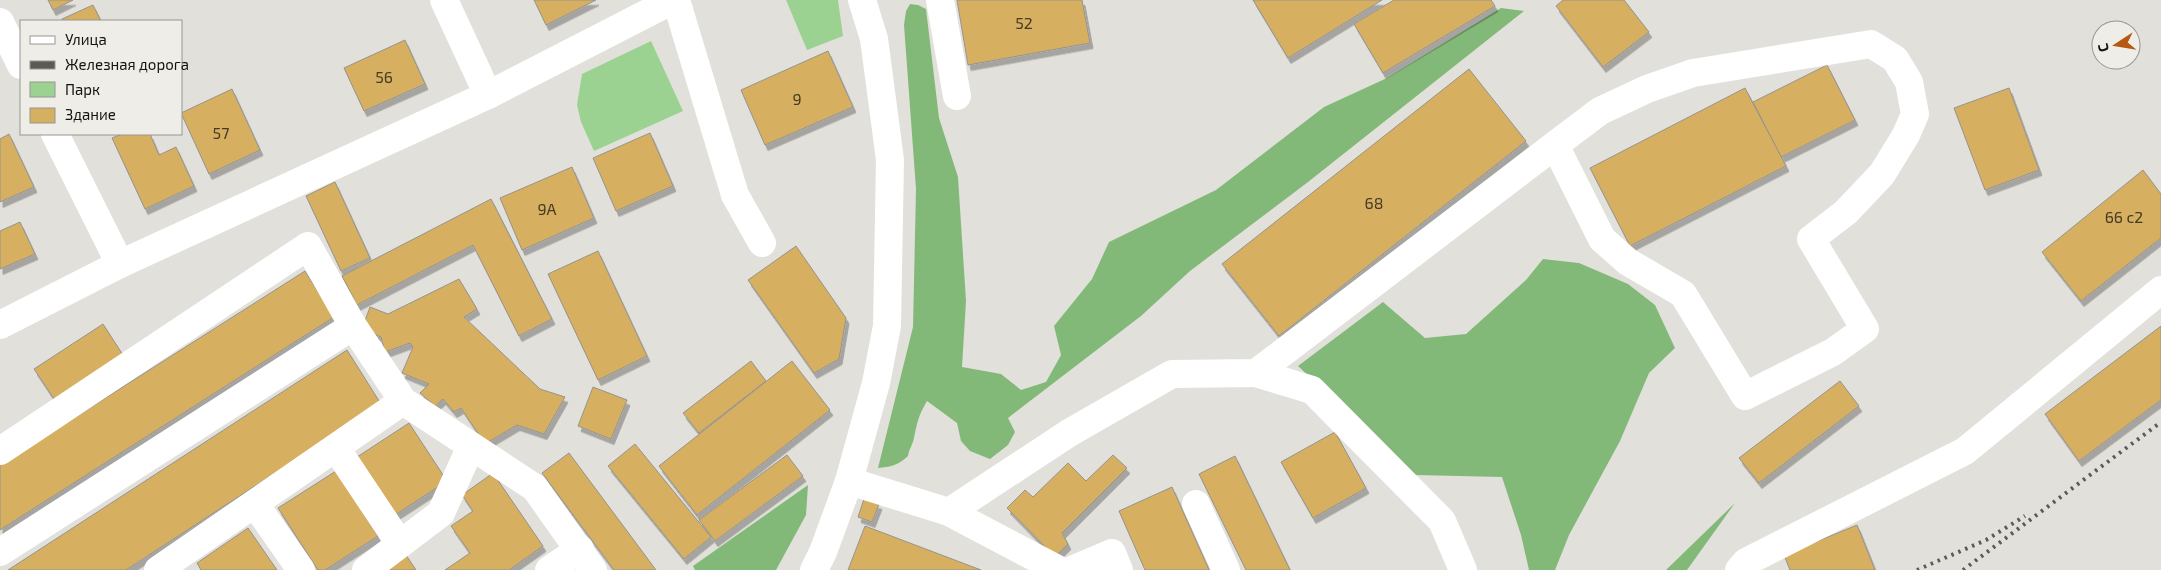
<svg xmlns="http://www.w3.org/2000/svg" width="2161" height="570" font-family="'Exo 2',sans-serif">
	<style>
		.green { fill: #9bd291 }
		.forest { fill: #83b978 }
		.building { fill: #d6b061; stroke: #95938e; filter: url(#shadow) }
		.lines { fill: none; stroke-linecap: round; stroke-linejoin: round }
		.minor { stroke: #fff; stroke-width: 28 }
		.rail { stroke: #5b5a57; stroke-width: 4; stroke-dasharray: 2.5 5; stroke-linecap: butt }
		.labels { text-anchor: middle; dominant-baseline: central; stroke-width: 4.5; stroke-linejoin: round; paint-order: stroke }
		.number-label { font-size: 16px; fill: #443a25 }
	</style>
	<defs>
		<filter id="shadow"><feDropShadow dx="3" dy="5.5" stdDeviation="0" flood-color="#0004"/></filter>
	</defs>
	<rect width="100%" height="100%" fill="#e2e0db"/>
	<g class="green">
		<path d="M786 0H838L843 36 807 50Z"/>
		<path d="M651 41 683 111 594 151 581 122 577 105 582 74Z"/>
	</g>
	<g class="forest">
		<path d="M910 4 918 5 926 9 939 118 958 177 966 301 962 367 1001 374 1021 390 1046 382 1061 355 1054 326 1092 279 1109 242 1216 190 1324 107 1387 78 1501 8 1524 11 1308 182 1190 271 1141 316 1008 418 1015 432 1008 445 990 459 970 451 961 441 957 423 927 401C918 417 918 420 914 438 913 444 909 449 908 456 899 465 890 467 878 468L913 327 916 189 904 25 906 11Z"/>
		<path d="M1543 259 1579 263 1628 284 1655 305 1675 348 1649 373 1620 441 1569 535 1555 570H1529L1521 535 1502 477 1415 475 1298 366 1383 302 1425 338 1466 334 1526 280Z"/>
		<path d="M808 485 806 515 776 570H695L693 566Z"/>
		<path d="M1735 503 1687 570H1666Z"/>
	</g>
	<g class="building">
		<path d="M48 0H73L53 10Z"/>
		<path d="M534 0H596L546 25Z"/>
		<path d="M957 0H1082L1090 43 968 65Z"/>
		<path d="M1253 0H1382L1288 58Z"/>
		<path d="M1394 0H1491L1495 6 1383 73 1354 24Z"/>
		<path d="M1563 0H1624L1649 32 1603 67 1556 6Z"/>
		<path d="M93 5 101 21H63L62 19Z"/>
		<path d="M405 40 425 84 364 111 344 68Z"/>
		<path d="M828 51 853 107 765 145 741 90Z"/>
		<path d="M1827 65 1855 120 1781 157 1753 102Z"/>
		<path d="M1469 69 1526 141 1279 336 1222 264Z"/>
		<path d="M1745 88 1786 166 1630 246 1590 168Z"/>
		<path d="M2009 88 2039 170 1985 190 1954 108Z"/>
		<path d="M232 89 260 150 209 174 181 113Z"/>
		<path d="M650 133 673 186 616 211 593 158Z"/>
		<path d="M9 134 34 187 0 202V139Z"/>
		<path d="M122 134H150L159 155 176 147 194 186 145 209 112 138Z"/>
		<path d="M572 167 594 218 522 250 500 198Z"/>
		<path d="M2143 170 2161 194V238L2081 301 2042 252Z"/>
		<path d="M335 182 370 258 341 271 306 196Z"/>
		<path d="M491 199 552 319 519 336 473 245 357 305 342 276Z"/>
		<path d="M20 222 35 254 0 269V231Z"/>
		<path d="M796 246 846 318 839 359 814 373 748 280Z"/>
		<path d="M598 251 647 356 598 380 548 274Z"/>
		<path d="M305 271 334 317 0 530V465Z"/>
		<path d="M459 279 477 309 464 317 540 389 565 397 544 434 517 425 485 444 461 408 454 412 443 399 435 406 420 393 429 384 402 373 413 347 410 343 385 352 381 337 362 329 370 307 388 314Z"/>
		<path d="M103 324 123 355 54 399 34 369Z"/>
		<path d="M2161 326V400L2079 461 2045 414Z"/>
		<path d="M347 350 381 404 126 570H8Z"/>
		<path d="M751 361 766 381 699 433 683 413Z"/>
		<path d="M792 361 830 410 697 515 659 466Z"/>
		<path d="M1840 381 1859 406 1759 483 1739 458Z"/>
		<path d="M593 387 627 400 611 439 578 426Z"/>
		<path d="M409 423 447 481 395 515 357 457Z"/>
		<path d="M1335 432 1366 488 1313 518 1281 462Z"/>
		<path d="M635 444 711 537 684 559 608 466Z"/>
		<path d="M569 453 656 570H614L542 473Z"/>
		<path d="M787 455 803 476 715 541 699 520Z"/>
		<path d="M1113 455 1127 468 1062 533 1068 544 1055 557 1007 508 1025 490 1033 497 1068 463 1086 481Z"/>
		<path d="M1235 456 1290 570H1246L1199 474Z"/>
		<path d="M336 471 378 536 325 570H318L278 508Z"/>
		<path d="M493 473 543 546 509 570H445L470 553 451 526 473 511 462 495Z"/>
		<path d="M1172 487 1209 570H1145L1119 511Z"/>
		<path d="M864 499 879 504 872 522 858 517Z"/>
		<path d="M1857 525 1875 570H1790L1784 555Z"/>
		<path d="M865 526 981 570H848Z"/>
		<path d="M248 528 277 570H201L197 563Z"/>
		<path d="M406 555 416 570H385Z"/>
	</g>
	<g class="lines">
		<g class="minor">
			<path d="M444 0 488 95"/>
			<path d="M676 0 735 195 762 243"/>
			<path d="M940 0 957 96"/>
			<path d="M0 22 21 65"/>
			<path d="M55 134 120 264"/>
			<path d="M0 325 120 264 488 95 673 0"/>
			<path d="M1256 373 1312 390 1442 521 1463 570"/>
			<path d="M336 448 400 544"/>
			<path d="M0 451 308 246 353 326 403 401 535 488 593 570"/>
			<path d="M849 481 949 512 1069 433 1172 374 1256 373 1555 145 1600 111 1647 89 1693 73 1871 44 1895 59 1909 82 1915 114 1906 135 1882 174 1846 212 1811 239 1865 329 1833 352 1745 396 1683 294 1628 262 1602 239 1555 145"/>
			<path d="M255 504 301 570"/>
			<path d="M1196 504 1226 570"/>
			<path d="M949 512 1059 570"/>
			<path d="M0 552 353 326"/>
			<path d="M158 570 403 401"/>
			<path d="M366 570 441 513 471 446"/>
			<path d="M549 570 580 549"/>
			<path d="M814 570 823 552 849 481 876 383 887 326 890 160 874 39 862 0"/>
			<path d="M1072 570 1112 553 1119 570"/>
			<path d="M1739 570 1746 562 1965 451 2161 290"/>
		</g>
		<g class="rail">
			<path d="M1917 570 1986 540 2025 516"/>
			<path d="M1963 570 2161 422"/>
		</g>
	</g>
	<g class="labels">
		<g class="number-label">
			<text x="1024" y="22">52</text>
			<text x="384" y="76">56</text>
			<text x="797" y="98">9</text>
			<text x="221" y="132">57</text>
			<text x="1374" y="202">68</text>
			<text x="547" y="208">9А</text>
			<text x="2124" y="216">66 с2</text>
		</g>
	</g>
	<rect x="20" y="20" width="162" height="115" fill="#efede8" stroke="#979692"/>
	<rect x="30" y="36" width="25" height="8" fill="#ffffff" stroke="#979692"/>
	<text x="65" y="45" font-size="15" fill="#141311">Улица</text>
	<rect x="30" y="61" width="25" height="8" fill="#5b5a57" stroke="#979692"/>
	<text x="65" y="70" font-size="15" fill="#141311">Железная дорога</text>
	<rect x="30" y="82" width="25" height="15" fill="#9bd291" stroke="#979692"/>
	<text x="65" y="95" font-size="15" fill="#141311">Парк</text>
	<rect x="30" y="108" width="25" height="15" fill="#d6b061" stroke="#979692"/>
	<text x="65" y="120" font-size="15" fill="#141311">Здание</text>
	<g transform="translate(2116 45) rotate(258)"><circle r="24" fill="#efede8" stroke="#979692"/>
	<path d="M0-4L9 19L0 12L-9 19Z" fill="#b75810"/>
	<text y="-8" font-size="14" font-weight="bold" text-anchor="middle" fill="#141311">С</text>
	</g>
</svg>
